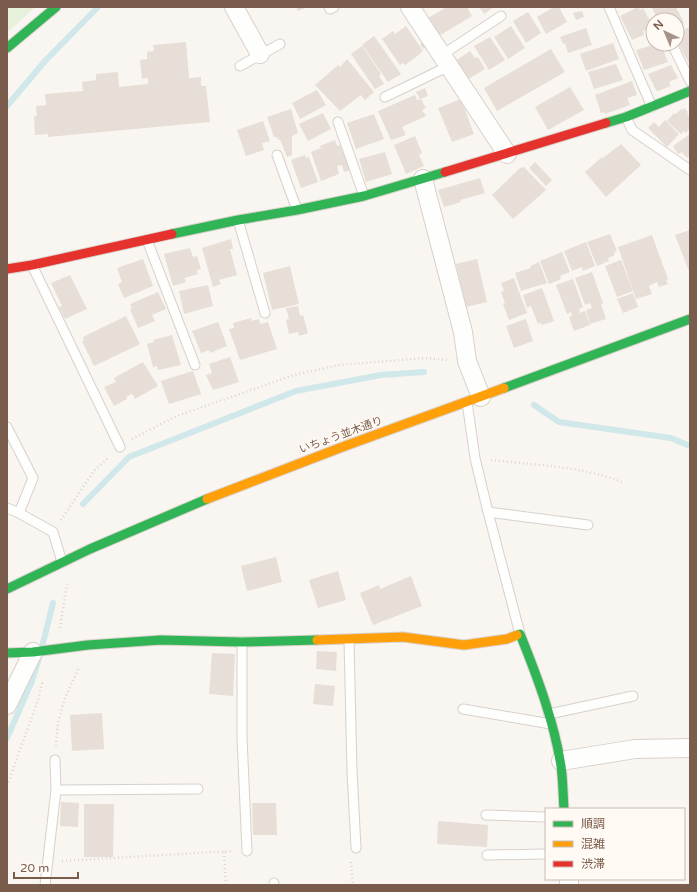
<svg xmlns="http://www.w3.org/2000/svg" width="697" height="892" font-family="'Varela Round','Noto Sans JP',sans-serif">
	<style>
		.green { fill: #e7f0db }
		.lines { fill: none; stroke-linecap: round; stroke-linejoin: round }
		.stream { stroke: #d0e8ea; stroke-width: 6 }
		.building { fill: #e6ded7 }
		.lane-casing { stroke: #d7d1cb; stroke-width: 11 }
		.street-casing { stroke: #d7d1cb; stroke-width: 20 }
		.fast-casing { stroke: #d9d2cb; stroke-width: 11 }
		.slow-casing { stroke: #d9d2cb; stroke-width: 11 }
		.jam-casing { stroke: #d9d2cb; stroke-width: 11 }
		.path { stroke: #dcd5d0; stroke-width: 2.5; stroke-dasharray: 1 3; stroke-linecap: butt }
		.lane { stroke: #fefefd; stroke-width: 9 }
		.street { stroke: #fefefd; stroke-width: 18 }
		.fast { stroke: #30b455; stroke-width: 9 }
		.slow { stroke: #ff9f0a; stroke-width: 9 }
		.jam { stroke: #e5322d; stroke-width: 9 }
		.labels { text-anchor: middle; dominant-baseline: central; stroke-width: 3; stroke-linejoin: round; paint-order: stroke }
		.street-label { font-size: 11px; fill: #7a5c4d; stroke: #fffaf3 }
	</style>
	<rect width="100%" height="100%" fill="#f9f5f0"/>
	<path class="green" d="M7 7H35L7 33Z"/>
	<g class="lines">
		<g class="stream">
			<path d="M7 106 45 61 98 7"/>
			<path d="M534 405 559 422 671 438 690 446"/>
			<path d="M83 504 129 457 296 391 381 375 424 372"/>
			<path d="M42 647 53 603"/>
			<path d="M7 738 32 681 39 658"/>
		</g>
	</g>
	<g class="building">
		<path d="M296 7H308L298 11Z"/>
		<path d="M447 7H467L472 16 439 36 428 18Z"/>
		<path d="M479 7H494L484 14Z"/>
		<path d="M554 7H559L567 22 546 34 537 17Z"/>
		<path d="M638 7 640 10 643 8 653 26 643 31 644 35 632 40 620 16Z"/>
		<path d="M654 7H676L684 23 677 27V20H658L652 8Z"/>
		<path d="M582 11 584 17 576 20 573 13Z"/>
		<path d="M528 12 541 33 526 43 513 21Z"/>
		<path d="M406 26 423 51 420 53V54L405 65 403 63 400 65 382 39 393 31 395 34Z"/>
		<path d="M511 26 525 48 508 59 494 37Z"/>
		<path d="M690 27V65L677 41V33Z"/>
		<path d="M586 28 592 45 568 53 565 43 563 44 560 37Z"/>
		<path d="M374 36 401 74 388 82 362 45Z"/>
		<path d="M490 37 505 60 489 70 474 46Z"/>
		<path d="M186 42 189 78 201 77V86H206L210 122 48 137V134L35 135 34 116H37L36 106 46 105 45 94 83 91 82 82 96 80V74L118 72 119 87 148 84V78L142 79 140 60 147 59V52L154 51 153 45Z"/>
		<path d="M423 42 427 47 423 49 420 44Z"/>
		<path d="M613 43 619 59 586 71 580 54Z"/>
		<path d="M656 44H661L668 62 644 70 636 50Z"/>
		<path d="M362 46 381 74 379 76 384 84 375 89 351 54Z"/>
		<path d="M551 49 565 72 497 111 484 88Z"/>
		<path d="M470 51 475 58 478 57 485 69 467 80 455 61Z"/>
		<path d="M347 59 374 92 365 100 361 95 340 111 315 85 338 65 340 67Z"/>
		<path d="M616 64 623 80 594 89 588 72Z"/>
		<path d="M671 65 678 78 669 82 671 86 658 91 656 90 648 74Z"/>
		<path d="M632 81 637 95 627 98 630 105 605 114 604 112 601 113 595 95Z"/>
		<path d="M570 87 584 110 548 130 535 107Z"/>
		<path d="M425 88 428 96 420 99 416 92Z"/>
		<path d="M317 90 326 105 300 119 292 103Z"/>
		<path d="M415 95 417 100 421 99 426 108 422 110 426 116 402 127 406 135 391 140 378 111Z"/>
		<path d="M461 99 474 134 452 142 438 108Z"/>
		<path d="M684 108 688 112 687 114 690 117V128L686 133 684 131 681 134 667 121 674 113 676 114 681 109 682 110Z"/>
		<path d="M291 109 298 133 292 136V155L287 157 280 139 278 140 277 137H274L267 117Z"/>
		<path d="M323 113 331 129 308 141 299 124Z"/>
		<path d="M374 114 384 139 356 149 347 123Z"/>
		<path d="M665 120 679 134 667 147 648 128 654 122 659 127Z"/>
		<path d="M263 121 270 141 262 143 264 150 246 156 237 130Z"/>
		<path d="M690 134V156L687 158 682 152 678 154 673 146Z"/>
		<path d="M415 136 422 153 419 155 424 166 406 174 394 145Z"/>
		<path d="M335 140 337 146 340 145 350 170 344 172 342 165 337 166 339 174 321 181 311 152 321 148 320 146Z"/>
		<path d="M621 144 641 165 606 197 585 172 602 157 603 158Z"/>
		<path d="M385 152 392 174 366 182 359 159Z"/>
		<path d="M305 155 306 158 309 157 318 182 301 188 291 160Z"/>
		<path d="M535 162 552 180 546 186 529 168Z"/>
		<path d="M524 167 546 190 513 219 492 195 520 168Z"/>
		<path d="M480 178 485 193 460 200 461 202 444 207 438 190Z"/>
		<path d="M690 230V274L675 235Z"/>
		<path d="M610 234 617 251 614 252 615 255 608 258 609 261 597 266 587 242Z"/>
		<path d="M652 235 668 279 666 280 668 284 659 287 657 282 649 286 652 294 636 299 618 247Z"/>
		<path d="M231 239 233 249H230L237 275 219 280 221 284 213 287 202 248Z"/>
		<path d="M586 242 595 266 583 271 582 267 572 271 564 251Z"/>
		<path d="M190 248 193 257 197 256 201 269 197 270 198 274 184 278 186 282 173 286 164 254Z"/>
		<path d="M562 252 570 272 560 276 561 279 549 284 540 261Z"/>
		<path d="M143 259 153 286 124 298 118 284 122 282 117 268Z"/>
		<path d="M477 259 487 302 466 307 456 264Z"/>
		<path d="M621 260 633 291 617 297 605 266Z"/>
		<path d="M539 262 547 283 521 291 515 273 531 268 530 266Z"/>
		<path d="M290 266 299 304 272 310 263 273Z"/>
		<path d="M592 272 603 303 601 304 606 319 590 324 586 310 592 308 590 303 585 305 575 278Z"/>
		<path d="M70 275 87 309 65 319 59 307 62 306 51 283Z"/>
		<path d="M514 278 527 313 509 320 503 304 505 303 501 292 504 291 501 283Z"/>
		<path d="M573 279 583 307 579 309 580 312 576 314 585 311 590 325 574 331 569 317 572 316 571 312 567 314 556 285Z"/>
		<path d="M208 285 213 306 184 314 179 291Z"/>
		<path d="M542 288 554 321 542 325 541 323 538 324 531 306 527 308 523 295Z"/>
		<path d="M158 292 166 309 152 315 155 321 138 328 130 309H132L130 304Z"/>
		<path d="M633 293 638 307 623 313 617 299Z"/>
		<path d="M298 306 300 316 303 315 308 333 299 336 298 332 289 334 286 320 289 319 286 308Z"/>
		<path d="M126 316 140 344 94 366 82 341 84 340 83 337Z"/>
		<path d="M251 318 252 321 259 319 260 324 268 322 277 349 240 360 229 329 234 328 233 323Z"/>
		<path d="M526 319 533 341 514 348 506 326Z"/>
		<path d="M218 322 227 346 210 353 209 350 201 353 192 331Z"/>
		<path d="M172 335 181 365 158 370 157 366 153 367 147 344 154 342 153 340Z"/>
		<path d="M230 357 239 382 213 390 206 375 212 373 209 364Z"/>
		<path d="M143 362 158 386 135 399 132 394 126 397 127 399 114 406 104 387 116 382 114 378Z"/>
		<path d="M193 371 201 394 169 404 161 381Z"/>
		<path d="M276 557 282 582 247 591 241 566Z"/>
		<path d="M338 571 346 600 318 608 309 580Z"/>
		<path d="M411 576 422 606 373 625 360 593 379 585 380 589Z"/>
		<path d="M317 651 337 652 336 671 316 669Z"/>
		<path d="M212 653 235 654 233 696 209 694Z"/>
		<path d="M315 684 335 686 333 706 313 704Z"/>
		<path d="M102 713 104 749 72 751 70 715Z"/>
		<path d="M61 802 79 803 78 827 60 826Z"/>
		<path d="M252 803H276L277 835H253Z"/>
		<path d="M84 804H114L113 857H84Z"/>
		<path d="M438 821 488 825 487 847 437 844Z"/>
	</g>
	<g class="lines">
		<g class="lane-casing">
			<g id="lane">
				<path d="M329 7 330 9 334 7"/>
				<path d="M609 7 652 107"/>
				<path d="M672 44 690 81"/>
				<path d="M442 55 501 16"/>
				<path d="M240 66 280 44"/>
				<path d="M385 97 449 66"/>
				<path d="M626 117 632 130 690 170"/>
				<path d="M338 122 364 196"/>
				<path d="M277 155 297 210"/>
				<path d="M238 220 265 313"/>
				<path d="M147 240 195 365"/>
				<path d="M32 265 120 447"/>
				<path d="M467 402 475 458 488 512 520 634"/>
				<path d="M7 427 33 478 19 513"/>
				<path d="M7 508 19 513 53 532 62 562"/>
				<path d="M488 512 588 525"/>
				<path d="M349 640 352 771 356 848"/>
				<path d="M242 642V737L247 851"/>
				<path d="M463 709 551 724"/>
				<path d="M549 714 633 696"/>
				<path d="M56 790 198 789"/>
				<path d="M486 815 546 817"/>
				<path d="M487 855 546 854"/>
				<path d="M274 883V885"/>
				<path d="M45 885 56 790 55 760"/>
			</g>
		</g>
		<g class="street-casing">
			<g id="street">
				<path d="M234 7 260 54"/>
				<path d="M410 7 507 154"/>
				<path d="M423 179 463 332 467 361 481 397"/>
				<path d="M7 705 33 652"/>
				<path d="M561 761 635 749 690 748"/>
				<path d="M569 879V885"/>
			</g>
		</g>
		<g class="fast-casing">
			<g id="fast">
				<path d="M7 48 56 7"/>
				<path d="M606 123 626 117 690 91"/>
				<path d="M172 234 238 220 297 210 364 196 445 172"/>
				<path d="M504 388 690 319"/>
				<path d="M7 589 90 549 207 499"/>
				<path d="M517 635 520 634C537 676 554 721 561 766 563 780 563 795 564 809"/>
				<path d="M7 653 33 652 88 645 161 640 242 642 317 640"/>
			</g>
		</g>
		<g class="slow-casing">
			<g id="slow">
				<path d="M207 499 345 446 504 388"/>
				<path d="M317 640 403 637 464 645 507 639 517 635"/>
			</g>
		</g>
		<g class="jam-casing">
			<g id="jam">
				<path d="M445 172 606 123"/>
				<path d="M7 269 32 265 172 234"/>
			</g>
		</g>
		<g class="path">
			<path d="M132 439 177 416 294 375 339 365 425 358 447 360"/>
			<path d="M491 460C535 465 583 466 624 483"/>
			<path d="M61 520 94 471 109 457"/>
			<path d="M60 628 67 584"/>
			<path d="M56 746C57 714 65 696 79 668"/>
			<path d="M7 786 38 700 42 683 40 682"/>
			<path d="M224 852 226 885"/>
			<path d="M62 861 233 851"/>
			<path d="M351 862 353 885"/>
		</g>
		<use href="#lane" class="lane"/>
		<use href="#street" class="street"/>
		<use href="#fast" class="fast"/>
		<use href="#slow" class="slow"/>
		<use href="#jam" class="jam"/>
	</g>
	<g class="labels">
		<g class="street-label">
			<text transform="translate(341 435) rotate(-20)">いちょう並木通り</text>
		</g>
	</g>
	<rect width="697" height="892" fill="none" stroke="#7a5c4d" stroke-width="16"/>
	<rect x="545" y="808" width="140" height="72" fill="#fffaf3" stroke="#cabbb1"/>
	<rect x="553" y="821" width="20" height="6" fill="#30b455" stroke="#cabbb1"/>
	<text x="581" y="828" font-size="12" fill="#7a5c4d">順調</text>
	<rect x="553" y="841" width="20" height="6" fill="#ff9f0a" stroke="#cabbb1"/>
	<text x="581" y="848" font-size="12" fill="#7a5c4d">混雑</text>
	<rect x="553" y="861" width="20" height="6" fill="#e5322d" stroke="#cabbb1"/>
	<text x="581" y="868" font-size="12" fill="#7a5c4d">渋滞</text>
	<g transform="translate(665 32) rotate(316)"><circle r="19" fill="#fffaf3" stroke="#cabbb1"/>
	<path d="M0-3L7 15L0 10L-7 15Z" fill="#a69286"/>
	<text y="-6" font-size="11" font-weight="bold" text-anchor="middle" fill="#7a5c4d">N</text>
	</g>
	<path d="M14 872v6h64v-6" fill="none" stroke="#7a5c4d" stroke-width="2"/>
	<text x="20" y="872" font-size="12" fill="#7a5c4d" stroke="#fffaf3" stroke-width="3" paint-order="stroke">20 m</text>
</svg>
